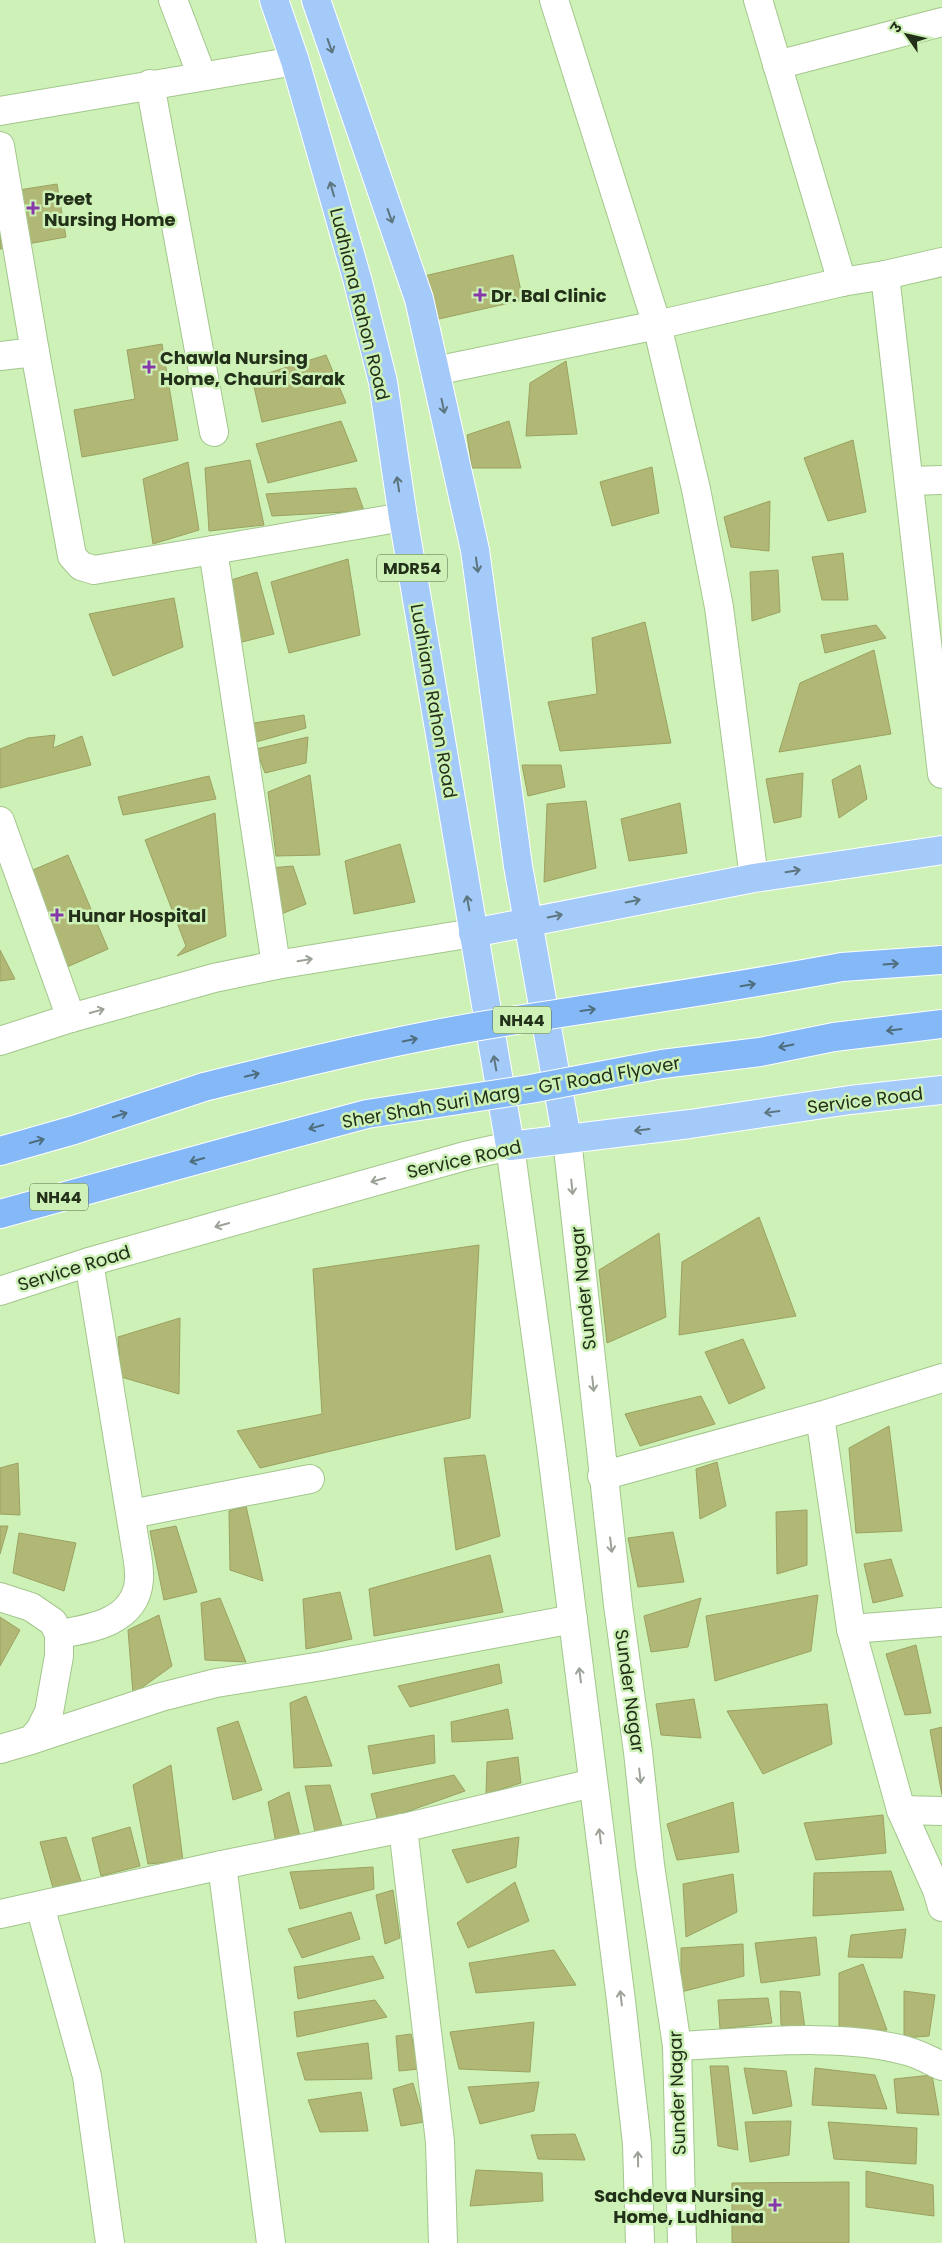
<svg xmlns="http://www.w3.org/2000/svg" width="942" height="2243" font-family="Poppins,'Noto Sans Devanagari',sans-serif">
	<style>
		.building { fill: #b1b876; stroke: #9ba261 }
		.lines { fill: none; stroke-linecap: round; stroke-linejoin: round }
		.minor-casing { stroke: #a3c68d; stroke-width: 30 }
		.tertiary-casing { stroke: #a3c68d; stroke-width: 30 }
		.primary-casing { stroke: #fff; stroke-width: 30 }
		.trunk-casing { stroke: #fff; stroke-width: 30 }
		.minor { stroke: #fff; stroke-width: 28 }
		.tertiary { stroke: #fff; stroke-width: 28 }
		.primary { stroke: #a3caf9; stroke-width: 28 }
		.trunk { stroke: #84b8f7; stroke-width: 28 }
		.trunk-bridge-casing { stroke: #fff; stroke-width: 30; stroke-linecap: butt }
		.trunk-bridge { stroke: #84b8f7; stroke-width: 28 }
		.oneway { stroke: #5c757e }
		.oneway2 { stroke: #9ca298 }
		.oneway3 { stroke: #4e6d7d }
		.poi-dot { fill: #8638a9; stroke: #cdf1b6; stroke-width: 2 }
		.labels { text-anchor: middle; dominant-baseline: central; stroke-width: 5; stroke-linejoin: round; paint-order: stroke }
		.shield { fill: #cdf1b6; stroke: #556a48; stroke-width: 1 }
		.shield-label { font-size: 16px; font-weight: bold; fill: #223019 }
		.poi-label { font-size: 18px; font-weight: bold; fill: #223019; stroke: #cdf1b6; text-anchor: start }
		.street-label { font-size: 18px; fill: #223019; stroke: #cdf1b6 }
	</style>
	<rect width="100%" height="100%" fill="#cdf1b6"/>
	<g class="building">
		<path d="M57 184 66 237 0 249V193Z"/>
		<path d="M513 255 523 300 430 321 420 277Z"/>
		<path d="M162 344 178 440 82 457 74 410 135 399 127 350Z"/>
		<path d="M326 355 346 403 262 422 252 378Z"/>
		<path d="M566 361 577 434 526 436 530 383Z"/>
		<path d="M341 421 357 461 268 483 256 444Z"/>
		<path d="M509 421 521 468H472L467 435Z"/>
		<path d="M853 440 866 512 828 521 804 458Z"/>
		<path d="M250 460 264 525 209 531 205 468Z"/>
		<path d="M188 462 199 530 153 544 143 479Z"/>
		<path d="M652 467 659 513 612 526 600 482Z"/>
		<path d="M356 488 364 511 272 516 266 494Z"/>
		<path d="M770 501 769 551 731 547 724 517Z"/>
		<path d="M843 553 848 600H822L812 557Z"/>
		<path d="M348 559 360 635 289 653 271 582Z"/>
		<path d="M778 570 780 612 752 621 750 572Z"/>
		<path d="M257 572 274 634 238 643 228 581Z"/>
		<path d="M174 598 183 647 113 676 89 614Z"/>
		<path d="M645 622 671 743 560 751 548 702 597 694 592 638Z"/>
		<path d="M876 625 886 638 825 653 821 635Z"/>
		<path d="M874 650 891 734 779 752 800 683Z"/>
		<path d="M304 715 306 728 256 742 248 724Z"/>
		<path d="M55 735 53 748 82 736 91 765 0 788V749L28 738Z"/>
		<path d="M308 737 306 763 265 773 256 749Z"/>
		<path d="M522 765H561L565 787 528 796Z"/>
		<path d="M860 765 867 799 839 818 832 780Z"/>
		<path d="M803 773 801 817 774 823 766 779Z"/>
		<path d="M310 775 320 855 276 856 268 792Z"/>
		<path d="M209 776 216 799 123 815 118 797Z"/>
		<path d="M586 801 596 868 544 882 547 804Z"/>
		<path d="M680 803 687 853 629 861 621 819Z"/>
		<path d="M215 813 226 936 177 956 186 946 145 840Z"/>
		<path d="M400 844 415 902 354 914 345 861Z"/>
		<path d="M68 855 108 949 67 967 28 872Z"/>
		<path d="M293 866 306 904 279 915 270 868Z"/>
		<path d="M0 950 15 979 0 981Z"/>
		<path d="M759 1217 796 1316 679 1335 682 1262Z"/>
		<path d="M659 1233 666 1317 607 1343 599 1270Z"/>
		<path d="M479 1245 470 1418 260 1468 237 1431 322 1414 313 1269Z"/>
		<path d="M180 1318 179 1394 121 1377 118 1337Z"/>
		<path d="M743 1339 765 1388 729 1404 705 1352Z"/>
		<path d="M701 1396 715 1424 640 1446 625 1414Z"/>
		<path d="M889 1426 902 1531 856 1533 849 1448Z"/>
		<path d="M485 1455 500 1536 456 1550 444 1458Z"/>
		<path d="M717 1462 726 1506 700 1519 696 1469Z"/>
		<path d="M18 1463 20 1515 0 1514V1468Z"/>
		<path d="M246 1506 263 1581 230 1570 229 1511Z"/>
		<path d="M807 1510V1565L777 1574 776 1512Z"/>
		<path d="M0 1526H8L0 1554Z"/>
		<path d="M176 1526 197 1592 164 1600 150 1531Z"/>
		<path d="M673 1532 684 1582 638 1587 628 1538Z"/>
		<path d="M19 1533 76 1543 64 1591 13 1573Z"/>
		<path d="M490 1555 503 1612 374 1636 369 1589Z"/>
		<path d="M891 1559 903 1596 873 1603 864 1564Z"/>
		<path d="M340 1592 352 1639 306 1649 303 1599Z"/>
		<path d="M818 1595 811 1651 715 1681 706 1616Z"/>
		<path d="M220 1598 246 1662 205 1660 201 1603Z"/>
		<path d="M701 1598 688 1647 651 1652 644 1616Z"/>
		<path d="M159 1615 172 1666 133 1694 128 1630Z"/>
		<path d="M0 1617 20 1630 0 1666Z"/>
		<path d="M916 1645 931 1713 905 1715 886 1654Z"/>
		<path d="M499 1664 502 1683 410 1707 398 1686Z"/>
		<path d="M306 1696 332 1766 294 1768 290 1703Z"/>
		<path d="M694 1699 701 1738 661 1735 656 1704Z"/>
		<path d="M827 1704 832 1744 763 1774 727 1711Z"/>
		<path d="M508 1709 513 1739 452 1742 451 1722Z"/>
		<path d="M238 1721 262 1790 233 1800 217 1728Z"/>
		<path d="M942 1727V1795L930 1730Z"/>
		<path d="M434 1735 435 1763 373 1774 368 1746Z"/>
		<path d="M518 1757 521 1783 486 1794 487 1762Z"/>
		<path d="M171 1765 183 1861 148 1864 133 1785Z"/>
		<path d="M454 1775 465 1791 378 1822 371 1794Z"/>
		<path d="M330 1785 343 1829 315 1832 305 1786Z"/>
		<path d="M289 1792 301 1841 276 1843 268 1802Z"/>
		<path d="M733 1802 739 1852 677 1860 667 1824Z"/>
		<path d="M883 1815 886 1853 816 1860 804 1823Z"/>
		<path d="M130 1827 140 1866 101 1876 92 1838Z"/>
		<path d="M66 1837 81 1881 53 1888 40 1842Z"/>
		<path d="M519 1837 516 1867 467 1883 452 1850Z"/>
		<path d="M373 1867 374 1889 300 1909 290 1872Z"/>
		<path d="M891 1871 904 1910 813 1916 814 1873Z"/>
		<path d="M733 1874 737 1912 686 1937 683 1884Z"/>
		<path d="M515 1882 529 1921 468 1948 457 1923Z"/>
		<path d="M393 1890 400 1938 385 1944 376 1895Z"/>
		<path d="M351 1912 360 1939 302 1958 288 1929Z"/>
		<path d="M906 1929 902 1958 848 1957 851 1935Z"/>
		<path d="M816 1937 820 1975 761 1983 755 1943Z"/>
		<path d="M743 1944 744 1976 681 1992V1948Z"/>
		<path d="M554 1950 576 1985 476 1993 469 1963Z"/>
		<path d="M373 1956 384 1978 298 1999 294 1967Z"/>
		<path d="M863 1964 887 2030 839 2031V1973Z"/>
		<path d="M780 1991 800 1992 805 2029 781 2025Z"/>
		<path d="M904 1991 935 1995 929 2036 904 2038Z"/>
		<path d="M768 1998 772 2023 720 2029 718 2000Z"/>
		<path d="M375 2000 387 2017 297 2037 294 2012Z"/>
		<path d="M534 2022 530 2072 459 2069 450 2032Z"/>
		<path d="M411 2034 419 2069 399 2071 396 2036Z"/>
		<path d="M368 2043 372 2079 305 2080 297 2053Z"/>
		<path d="M710 2066H728L738 2150 718 2146Z"/>
		<path d="M744 2068 786 2071 792 2106 753 2114Z"/>
		<path d="M815 2068 875 2075 887 2109 812 2105Z"/>
		<path d="M932 2075 939 2115 897 2113 894 2079Z"/>
		<path d="M539 2082 534 2111 480 2124 468 2087Z"/>
		<path d="M413 2083 424 2122 401 2126 393 2089Z"/>
		<path d="M361 2092 368 2131 320 2132 308 2100Z"/>
		<path d="M791 2121 789 2155 750 2162 745 2122Z"/>
		<path d="M828 2122 917 2128 916 2164 834 2159Z"/>
		<path d="M575 2134 585 2160 538 2159 531 2135Z"/>
		<path d="M476 2170 542 2173 543 2201 470 2206Z"/>
		<path d="M866 2171 933 2185 934 2216 866 2207Z"/>
		<path d="M849 2182V2243H732V2183Z"/>
	</g>
	<g class="lines">
		<g class="minor-casing">
			<g id="minor">
				<path d="M173 0 202 76"/>
				<path d="M554 0 657 325 696 489 719 607 754 878"/>
				<path d="M758 0 842 282"/>
				<path d="M777 65 942 22"/>
				<path d="M150 84 214 432"/>
				<path d="M0 111 295 61"/>
				<path d="M0 146 35 352 72 556 81 566 94 570 213 550"/>
				<path d="M885 275 942 774"/>
				<path d="M0 356 35 352"/>
				<path d="M435 371 657 325 842 282 885 275 942 262"/>
				<path d="M909 481 942 480"/>
				<path d="M0 821 71 1018"/>
				<path d="M276 965 213 550 403 517"/>
				<path d="M820 1416 851 1629 901 1810 937 1890 942 1907"/>
				<path d="M602 1476 820 1416 942 1378"/>
				<path d="M131 1514 310 1479"/>
				<path d="M0 1597 31 1607 53 1622 59 1634V1656L49 1712 40 1730 31 1740 0 1749"/>
				<path d="M851 1629 942 1622"/>
				<path d="M59 1634C92 1629 136 1621 139 1580 140 1566 136 1551 134 1537L89 1262"/>
				<path d="M31 1740 161 1697 216 1683 322 1666 573 1619"/>
				<path d="M901 1810 942 1811"/>
				<path d="M403 1828 440 2142 443 2243"/>
				<path d="M222 1865 271 2243"/>
				<path d="M40 1906 87 2076 110 2243"/>
				<path d="M0 1914 222 1865 403 1828 593 1783"/>
				<path d="M677 2046C746 2043 841 2032 907 2051 919 2054 931 2061 942 2066"/>
			</g>
		</g>
		<g class="tertiary-casing">
			<g id="tertiary">
				<path d="M0 1041 71 1018 214 978 276 965 473 933"/>
				<path d="M567 1139 618 1605 638 1752 650 1865 677 2046 682 2243"/>
				<path d="M0 1291 89 1262 465 1156 510 1146 551 1446 621 2001 637 2144 640 2243"/>
			</g>
		</g>
		<g class="primary-casing">
			<g id="primary">
				<path d="M274 0 295 61 358 282 383 382 403 517 510 1146 690 1124 850 1100 942 1090"/>
				<path d="M316 0 419 299 475 550 518 866 567 1139"/>
				<path d="M473 933 754 878 942 850"/>
			</g>
		</g>
		<g class="trunk-casing">
			<g id="trunk">
				<path d="M842 967 942 960"/>
				<path d="M834 1037 942 1024"/>
				<path d="M0 1151 74 1130 204 1087"/>
				<path d="M0 1214 244 1147"/>
			</g>
		</g>
		<use href="#minor" class="minor"/>
		<use href="#tertiary" class="tertiary"/>
		<use href="#primary" class="primary"/>
		<use href="#trunk" class="trunk"/>
		<g class="trunk-bridge-casing">
			<g id="trunk-bridge">
				<path d="M204 1087C300 1063 395 1040 492 1024 609 1005 726 989 842 967"/>
				<path d="M244 1147 367 1114 530 1089 662 1064 760 1052 834 1037"/>
			</g>
		</g>
		<use href="#trunk-bridge" class="trunk-bridge"/>
	</g>
	<defs><path id="oneway-shaft" d="M-6 0H5M1.5-3L5.5 0L1.5 3" fill="none" stroke-width="1.6" stroke-linecap="round" stroke-linejoin="round" transform="scale(1.25)"/></defs>
	<g class="oneway">
		<use href="#oneway-shaft" transform="translate(330 46) rotate(71)"/>
		<use href="#oneway-shaft" transform="translate(332 189) rotate(-106)"/>
		<use href="#oneway-shaft" transform="translate(390 216) rotate(71)"/>
		<use href="#oneway-shaft" transform="translate(443 406) rotate(78)"/>
		<use href="#oneway-shaft" transform="translate(398 484) rotate(-99)"/>
		<use href="#oneway-shaft" transform="translate(477 565) rotate(82)"/>
		<use href="#oneway-shaft" transform="translate(793 871) rotate(-9)"/>
		<use href="#oneway-shaft" transform="translate(633 901) rotate(-11)"/>
		<use href="#oneway-shaft" transform="translate(468 903) rotate(-100)"/>
		<use href="#oneway-shaft" transform="translate(555 916) rotate(-11)"/>
		<use href="#oneway-shaft" transform="translate(495 1063) rotate(-100)"/>
		<use href="#oneway-shaft" transform="translate(772 1112) rotate(172)"/>
		<use href="#oneway-shaft" transform="translate(642 1130) rotate(173)"/>
	</g>
	<g class="oneway2">
		<use href="#oneway-shaft" transform="translate(305 960) rotate(-9)"/>
		<use href="#oneway-shaft" transform="translate(97 1011) rotate(-15)"/>
		<use href="#oneway-shaft" transform="translate(378 1180) rotate(164)"/>
		<use href="#oneway-shaft" transform="translate(572 1187) rotate(84)"/>
		<use href="#oneway-shaft" transform="translate(222 1225) rotate(164)"/>
		<use href="#oneway-shaft" transform="translate(593 1384) rotate(84)"/>
		<use href="#oneway-shaft" transform="translate(611 1545) rotate(83)"/>
		<use href="#oneway-shaft" transform="translate(580 1675) rotate(-97)"/>
		<use href="#oneway-shaft" transform="translate(640 1776) rotate(84)"/>
		<use href="#oneway-shaft" transform="translate(600 1836) rotate(-97)"/>
		<use href="#oneway-shaft" transform="translate(621 1998) rotate(-97)"/>
		<use href="#oneway-shaft" transform="translate(638 2159) rotate(-91)"/>
	</g>
	<g class="oneway3">
		<use href="#oneway-shaft" transform="translate(891 964) rotate(-4)"/>
		<use href="#oneway-shaft" transform="translate(748 985) rotate(-10)"/>
		<use href="#oneway-shaft" transform="translate(588 1010) rotate(-8)"/>
		<use href="#oneway-shaft" transform="translate(894 1030) rotate(173)"/>
		<use href="#oneway-shaft" transform="translate(410 1040) rotate(-11)"/>
		<use href="#oneway-shaft" transform="translate(786 1046) rotate(169)"/>
		<use href="#oneway-shaft" transform="translate(252 1075) rotate(-14)"/>
		<use href="#oneway-shaft" transform="translate(120 1115) rotate(-18)"/>
		<use href="#oneway-shaft" transform="translate(316 1127) rotate(165)"/>
		<use href="#oneway-shaft" transform="translate(37 1141) rotate(-16)"/>
		<use href="#oneway-shaft" transform="translate(197 1160) rotate(164)"/>
	</g>
	<g class="poi-dot">
		<path d="M30.5 200.5h5v5h5v5h-5v5h-5v-5h-5v-5h5z"/>
		<path d="M477.5 287.5h5v5h5v5h-5v5h-5v-5h-5v-5h5z"/>
		<path d="M146.5 359.5h5v5h5v5h-5v5h-5v-5h-5v-5h5z"/>
		<path d="M54.5 907.5h5v5h5v5h-5v5h-5v-5h-5v-5h5z"/>
		<path d="M772.5 2197.5h5v5h5v5h-5v5h-5v-5h-5v-5h5z"/>
	</g>
	<g class="labels">
		<g class="shield">
			<rect x="377" y="554.5" width="70" height="27" rx="4"/>
			<rect x="493" y="1006.5" width="58" height="27" rx="4"/>
			<rect x="30" y="1183.5" width="58" height="27" rx="4"/>
		</g>
		<g class="shield-label">
			<text x="412" y="568">MDR54</text>
			<text x="522" y="1020">NH44</text>
			<text x="59" y="1197">NH44</text>
		</g>
		<g class="poi-label">
			<text x="44" y="198">Preet<tspan x="44" dy="21">Nursing Home</tspan></text>
			<text x="491" y="295">Dr. Bal Clinic</text>
			<text x="160" y="357">Chawla Nursing<tspan x="160" dy="21">Home, Chauri Sarak</tspan></text>
			<text x="68" y="915">Hunar Hospital</text>
			<text x="764" y="2195" text-anchor="end">Sachdeva Nursing<tspan x="764" dy="21">Home, Ludhiana</tspan></text>
		</g>
		<g class="street-label">
			<text transform="translate(360 304) rotate(76)">Ludhiana Rahon Road</text>
			<text transform="translate(434 701) rotate(80)">Ludhiana Rahon Road</text>
			<text transform="translate(511 1092) rotate(-10)">Sher Shah Suri Marg - GT Road Flyover</text>
			<text transform="translate(865 1100) rotate(-7)">Service Road</text>
			<text transform="translate(464 1159) rotate(-13)">Service Road</text>
			<text transform="translate(74 1268) rotate(-17)">Service Road</text>
			<text transform="translate(583 1288) rotate(-96)">Sunder Nagar</text>
			<text transform="translate(630 1691) rotate(82)">Sunder Nagar</text>
			<text transform="translate(677 2093) rotate(-92)">Sunder Nagar</text>
		</g>
	</g>
	<g transform="translate(907 35) rotate(304)" stroke="#cdf1b6" stroke-width="4" paint-order="stroke">
	<path d="M0-4L9 19L0 12L-9 19Z" fill="#223019"/>
	<text y="-8" font-size="14" font-weight="bold" text-anchor="middle" fill="#223019">उ</text>
	</g>
</svg>
